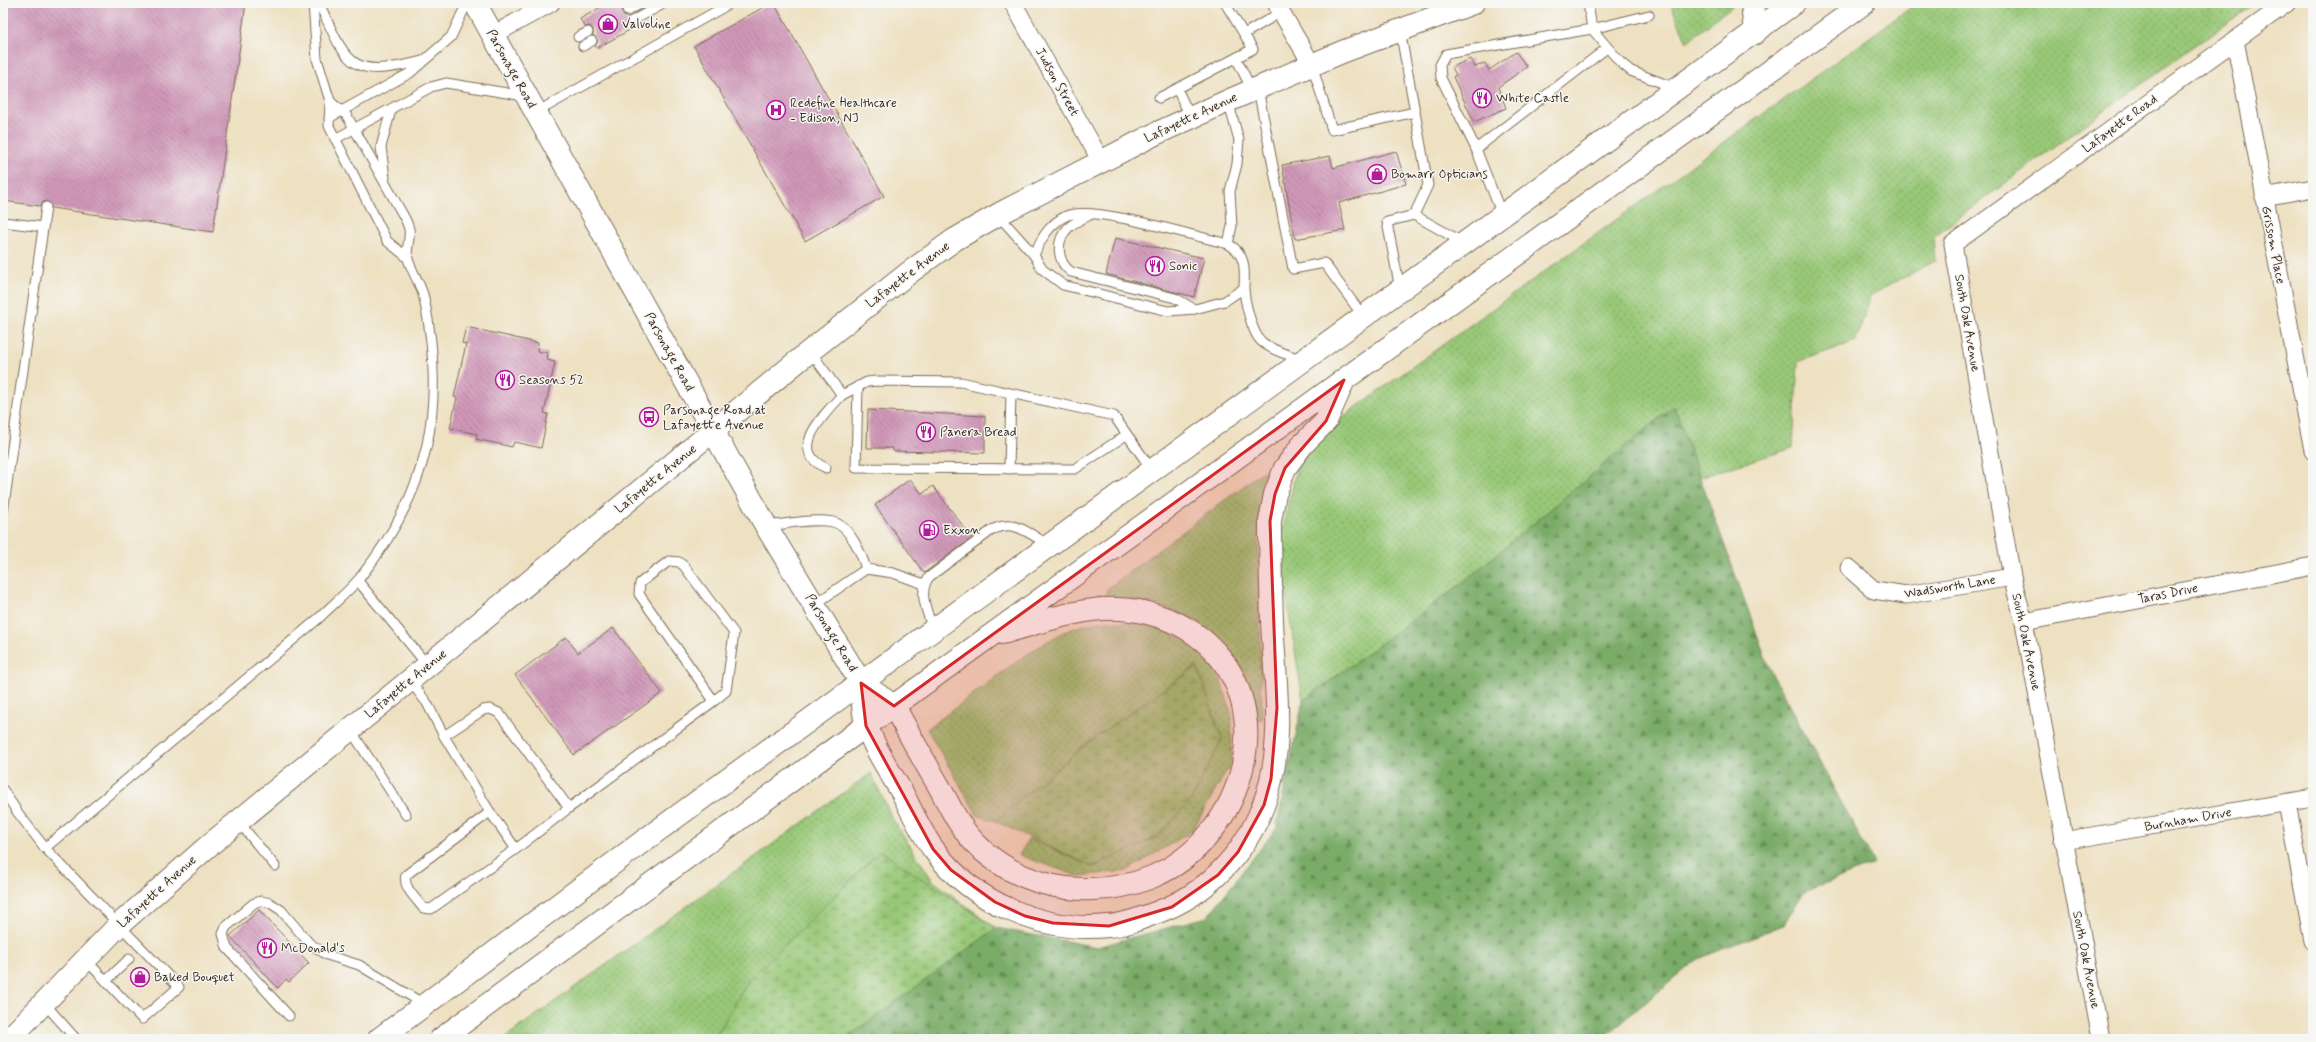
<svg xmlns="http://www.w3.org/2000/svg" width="2316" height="1042" font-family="Mynerve,sans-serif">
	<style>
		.grass { fill: url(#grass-dots); stroke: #6a794a }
		.forest { fill: url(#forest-firs); stroke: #5a6b43 }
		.wetland { fill: url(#wetland-marsh); stroke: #6a794a }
		.building { fill: url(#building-back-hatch) }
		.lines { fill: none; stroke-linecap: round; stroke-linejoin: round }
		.lane-casing { stroke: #7a6a57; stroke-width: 11 }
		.street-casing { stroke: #7a6a57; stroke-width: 19 }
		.secondary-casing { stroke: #7a6a57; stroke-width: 24 }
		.highway-casing { stroke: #7a6a57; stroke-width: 24 }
		.lane { stroke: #fff; stroke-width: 9 }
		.street { stroke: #fff; stroke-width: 17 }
		.secondary { stroke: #fff; stroke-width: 22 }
		.highway { stroke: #fff; stroke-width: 22 }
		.marked { fill: #d62828; fill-opacity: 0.2; stroke: #d62828; stroke-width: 3; stroke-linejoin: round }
		.labels { text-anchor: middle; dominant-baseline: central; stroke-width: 3; stroke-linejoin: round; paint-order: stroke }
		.poi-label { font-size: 13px; fill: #3b2a1e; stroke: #f6f6f2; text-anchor: start }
		.street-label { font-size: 13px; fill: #3b2a1e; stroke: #f6f6f2 }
	</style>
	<defs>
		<pattern id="grass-dots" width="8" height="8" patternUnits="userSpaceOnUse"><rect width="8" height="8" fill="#98c877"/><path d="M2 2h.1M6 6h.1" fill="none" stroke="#7da361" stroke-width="1.8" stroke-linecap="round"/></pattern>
		<pattern id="forest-firs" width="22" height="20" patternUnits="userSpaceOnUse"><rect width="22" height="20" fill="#7aac68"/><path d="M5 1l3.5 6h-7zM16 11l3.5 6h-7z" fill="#658c55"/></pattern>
		<pattern id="wetland-marsh" width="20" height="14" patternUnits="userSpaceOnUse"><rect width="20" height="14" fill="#98c877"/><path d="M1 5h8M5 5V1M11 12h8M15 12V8" fill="none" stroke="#7da361"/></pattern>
		<pattern id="building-back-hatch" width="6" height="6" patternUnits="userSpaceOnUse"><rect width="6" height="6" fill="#d098b9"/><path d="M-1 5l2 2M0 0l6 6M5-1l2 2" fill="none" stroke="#aa7c96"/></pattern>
	</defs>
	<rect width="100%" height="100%" fill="#f6f6f2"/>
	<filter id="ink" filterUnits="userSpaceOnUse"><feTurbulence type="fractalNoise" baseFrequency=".025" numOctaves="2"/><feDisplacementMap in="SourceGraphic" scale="8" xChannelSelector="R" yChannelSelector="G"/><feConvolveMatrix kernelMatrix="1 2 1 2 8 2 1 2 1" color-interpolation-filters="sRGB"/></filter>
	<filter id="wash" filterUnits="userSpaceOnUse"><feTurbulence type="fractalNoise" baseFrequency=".012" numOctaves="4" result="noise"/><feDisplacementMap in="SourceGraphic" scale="16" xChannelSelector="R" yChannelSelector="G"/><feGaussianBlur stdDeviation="0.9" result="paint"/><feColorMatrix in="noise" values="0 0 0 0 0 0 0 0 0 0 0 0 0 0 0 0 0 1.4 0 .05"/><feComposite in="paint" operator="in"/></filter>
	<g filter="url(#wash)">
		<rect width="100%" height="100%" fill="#eee1c2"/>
		<g class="grass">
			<path d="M1670 3H1732V6L1687 42Z"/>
			<path d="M1917 3H2255L2081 127 1933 237 1935 261 1871 295 1856 341 1798 362 1793 448 1700 477 1674 406 1461 584 1303 701 1285 589 1282 532 1298 463 1333 424Z"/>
			<path d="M1270 466 1274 469 1263 499 1258 525 1262 719 1257 720C1252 704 1249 683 1241 668 1213 614 1160 604 1106 596L1107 589Z"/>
			<path d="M1106 621 1145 624 1182 638 1218 672 1232 716 1231 763 1192 831 1126 871 1078 876 1019 855 1029 839 1093 867 1197 666 1090 741 995 821 978 816 927 729C970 698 1016 658 1062 633 1076 626 1091 624 1106 621Z"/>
			<path d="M871 773 893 820 933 881 996 928 880 851 749 980 714 1039H503Z"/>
		</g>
		<path class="forest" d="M1674 406 1770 670 1874 863 1803 893 1783 925 1698 959 1601 1039H845L996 928 1097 947 1207 917 1276 829 1303 701 1461 584Z"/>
		<g class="wetland">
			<path d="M1197 666 1222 739 1192 799 1157 837 1093 867 995 821 1090 741Z"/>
			<path d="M880 851 996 928 845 1039H714L749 980Z"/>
		</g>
		<g id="blocks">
			<g class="building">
				<path d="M3 3H246L213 232 52 208 47 201 43 202 40 206 3 201Z"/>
				<path d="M608 3H622L624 6 621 11 624 16 628 17 627 24 635 27 597 48 595 46 598 41 593 35V29L589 26 585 27 580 19Z"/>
				<path d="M771 3H774L884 196 805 241 694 46Z"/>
				<path d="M1516 52 1527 67 1498 87 1506 108 1474 122 1453 77 1456 75 1452 67 1470 59 1475 67 1485 63 1489 70Z"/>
				<path d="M1396 151 1406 184 1339 203 1345 230 1295 239 1282 165 1330 156 1333 168Z"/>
				<path d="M1115 238 1204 258 1194 297 1106 274Z"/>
				<path d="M466 327 538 343 537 351 548 353 547 360 555 362 544 413 548 414 541 448 514 442 512 447 476 439 477 434 450 428 457 398 454 397 466 344 462 343Z"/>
				<path d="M868 410 985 416V453L893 451V448H867Z"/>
				<path d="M910 479 922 494 933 486 972 538 924 573 875 505Z"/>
				<path d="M613 628 662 693 574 755 515 675 566 637 578 653Z"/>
				<path d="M259 910 309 963 289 982 286 979 278 988 230 936Z"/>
			</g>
		</g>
	</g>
	<g filter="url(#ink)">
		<use href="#blocks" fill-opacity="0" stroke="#7a6a57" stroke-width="1"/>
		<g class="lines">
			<g class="lane-casing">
				<g id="lane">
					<path d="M313 3 317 59 330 101 329 126 387 241 407 257"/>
					<path d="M319 3C348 66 350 79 422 61"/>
					<path d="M1588 3 1592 29 1620 62 1631 71 1675 88"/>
					<path d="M627 11 642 3"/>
					<path d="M632 21 665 3"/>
					<path d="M1244 34 1281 12"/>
					<path d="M578 37 588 32"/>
					<path d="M583 46 592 41"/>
					<path d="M1236 58 1252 90"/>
					<path d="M1312 65 1332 130 1415 112 1400 30"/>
					<path d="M1177 89 1191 118"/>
					<path d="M1258 89 1293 269 1324 263 1363 316"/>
					<path d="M1159 98 1253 49 1225 3"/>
					<path d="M1228 101 1239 140 1237 164 1230 191 1232 226 1228 244"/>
					<path d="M535 113 731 3"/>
					<path d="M329 118 410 73 451 37 467 3"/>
					<path d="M335 139 431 87 446 83 525 96"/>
					<path d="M1476 149 1607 48"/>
					<path d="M385 178 381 147 391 110"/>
					<path d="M1092 214C1084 218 1074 222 1068 228 1055 241 1057 262 1071 272L1175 298 1194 309"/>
					<path d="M998 215 1034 255"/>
					<path d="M1414 215 1428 185 1415 112"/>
					<path d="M1502 215 1476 149 1441 78 1440 65 1446 54 1592 29 1649 15"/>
					<path d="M3 222 43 227"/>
					<path d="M1244 288 1225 301 1195 309 1168 311 1063 285 1042 269 1034 255C1041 239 1049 224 1066 216 1091 204 1197 237 1228 244 1246 253 1245 270 1244 287 1244 299 1252 333 1261 341 1272 351 1290 355 1303 360"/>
					<path d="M1400 289 1387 222 1414 215 1464 243"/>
					<path d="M810 351 842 395C825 414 786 450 826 468"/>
					<path d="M858 386 856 468 1075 469 1126 435"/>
					<path d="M842 395 867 382 876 381 961 382 1114 416 1152 470"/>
					<path d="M1009 469 1011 394"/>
					<path d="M3 512 46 207"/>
					<path d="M768 526C786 524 815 518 833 522 850 526 862 555 866 569"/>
					<path d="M358 581 428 666"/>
					<path d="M814 605 866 569 893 573 924 584"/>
					<path d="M933 630C928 613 917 593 929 577L992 530C1014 518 1029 534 1049 545"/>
					<path d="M410 681 427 703 444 736 490 812 516 849"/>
					<path d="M350 729 406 815"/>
					<path d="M444 736 483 710 490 709 499 713 569 808 714 701 639 594 640 583 669 561 679 562 684 566 734 633 726 691 714 701"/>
					<path d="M3 790 18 813 45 848 179 987 142 1019 86 960"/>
					<path d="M490 812 406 875C402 887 417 899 423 908L431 909 516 849 569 808"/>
					<path d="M238 821 275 866"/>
					<path d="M45 848 319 618C332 605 347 593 359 579 429 492 447 408 424 298 421 285 412 272 408 259 405 250 411 238 409 229 408 224 405 219 403 215L347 116 330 101"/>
					<path d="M106 981 129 959"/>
					<path d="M44 1003 76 1039"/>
					<path d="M289 1016 227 948 223 934 226 927 254 903 261 901 270 903 281 910 309 943 327 955 359 965 424 1004"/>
				</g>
			</g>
			<g class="street-casing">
				<g id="street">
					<path d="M1013 3 1101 161"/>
					<path d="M1276 3 1312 65"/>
					<path d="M493 35 551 3"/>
					<path d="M2235 40 2313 450"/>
					<path d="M2264 197 2313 188"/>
					<path d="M1849 568 1874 590 1906 595 2012 577"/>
					<path d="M2024 622 2313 566"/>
					<path d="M2287 803 2313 941"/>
					<path d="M2063 841 2313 798"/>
					<path d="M2101 1039 2024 622 2012 577 1953 244 2287 3"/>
				</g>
			</g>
			<g class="secondary-casing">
				<g id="secondary">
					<path d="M475 3 766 526 861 683 894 706"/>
					<path d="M9 1039 120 924 206 848 810 351 910 272 954 240 1001 213 1155 134 1230 100 1342 52 1473 3"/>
				</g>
			</g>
			<g class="highway-casing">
				<g id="highway">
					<path d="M1752 3 1755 33"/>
					<path d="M861 683C863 697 862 713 867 726 874 749 892 775 904 796 913 814 922 834 934 850 972 902 1043 933 1108 926 1125 925 1142 918 1158 912 1207 894 1245 853 1263 806 1286 748 1275 682 1272 622 1271 589 1270 555 1270 521L1275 494 1285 468 1303 444 1326 421 1344 380"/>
					<path d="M894 706C909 734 924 761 940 788 950 807 959 826 974 842 1001 871 1042 888 1081 889 1105 890 1130 886 1152 877 1246 838 1286 699 1195 634 1174 619 1145 610 1119 609 1080 607 1039 623 1002 633"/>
					<path d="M379 1039 642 842 1794 3"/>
					<path d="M441 1039 823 757 1864 3"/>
				</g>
			</g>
			<use href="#lane" class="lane"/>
			<use href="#street" class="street"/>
			<use href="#secondary" class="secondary"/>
			<use href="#highway" class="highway"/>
		</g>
	</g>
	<path class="marked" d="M1344 380 1326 421 1285 468 1275 494 1270 521 1277 708 1271 779 1264 805 1238 852 1218 875 1172 907 1109 926 1053 923 1025 916 995 902 951 870 933 849 866 726 861 683 894 706Z"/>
	<defs>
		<g id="shop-ring" transform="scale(1)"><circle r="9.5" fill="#f6f6f2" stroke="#b5179e" stroke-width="1.5"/><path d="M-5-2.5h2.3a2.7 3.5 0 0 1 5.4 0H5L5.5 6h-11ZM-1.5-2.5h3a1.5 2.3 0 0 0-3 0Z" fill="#b5179e"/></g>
		<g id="restaurant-ring" transform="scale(1)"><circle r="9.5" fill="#f6f6f2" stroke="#b5179e" stroke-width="1.5"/><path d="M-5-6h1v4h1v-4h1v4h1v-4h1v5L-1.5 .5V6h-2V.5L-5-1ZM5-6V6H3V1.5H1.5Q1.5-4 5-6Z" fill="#b5179e"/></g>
		<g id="hospital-ring" transform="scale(1)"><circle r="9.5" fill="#f6f6f2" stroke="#b5179e" stroke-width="1.5"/><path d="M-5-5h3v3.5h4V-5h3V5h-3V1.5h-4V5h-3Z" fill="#b5179e"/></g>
		<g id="bus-ring" transform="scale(1)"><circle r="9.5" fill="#f6f6f2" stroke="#b5179e" stroke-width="1.5"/><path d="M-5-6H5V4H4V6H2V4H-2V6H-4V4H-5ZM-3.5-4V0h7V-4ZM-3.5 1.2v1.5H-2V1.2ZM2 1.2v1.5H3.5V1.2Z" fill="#b5179e"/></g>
		<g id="fuel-ring" transform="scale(1)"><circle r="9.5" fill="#f6f6f2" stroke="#b5179e" stroke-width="1.5"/><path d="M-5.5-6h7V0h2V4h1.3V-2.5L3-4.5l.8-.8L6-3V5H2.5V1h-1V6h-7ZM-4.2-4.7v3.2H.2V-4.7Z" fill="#b5179e"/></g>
	</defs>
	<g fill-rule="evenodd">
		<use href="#shop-ring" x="608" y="24"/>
		<use href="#restaurant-ring" x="1482" y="98"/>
		<use href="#hospital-ring" x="776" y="110"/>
		<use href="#shop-ring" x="1377" y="174"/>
		<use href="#restaurant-ring" x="1155" y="266"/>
		<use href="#restaurant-ring" x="505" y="380"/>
		<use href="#bus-ring" x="649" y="417"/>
		<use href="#restaurant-ring" x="926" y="432"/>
		<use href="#fuel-ring" x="929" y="530"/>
		<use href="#restaurant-ring" x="267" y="948"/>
		<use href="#shop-ring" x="140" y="977"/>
	</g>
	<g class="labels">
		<g class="poi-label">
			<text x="622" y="24">Valvoline</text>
			<text x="1496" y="98">White Castle</text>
			<text x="790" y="103">Redefine Healthcare<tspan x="790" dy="15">- Edison, NJ</tspan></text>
			<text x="1391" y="174">Bomarr Opticians</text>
			<text x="1169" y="266">Sonic</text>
			<text x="519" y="380">Seasons 52</text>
			<text x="663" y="410">Parsonage Road at<tspan x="663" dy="15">Lafayette Avenue</tspan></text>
			<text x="940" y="432">Panera Bread</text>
			<text x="943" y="530">Exxon</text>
			<text x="281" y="948">McDonald's</text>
			<text x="154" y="977">Baked Bouquet</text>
		</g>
		<g class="street-label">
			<text transform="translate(511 69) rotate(61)">Parsonage Road</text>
			<text transform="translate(1057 82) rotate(61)">Judson Street</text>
			<text transform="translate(1191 118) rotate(-25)">Lafayette Avenue</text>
			<text transform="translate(2120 124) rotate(-36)">Lafayette Road</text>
			<text transform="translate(2273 245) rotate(79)">Grissom Place</text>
			<text transform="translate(908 275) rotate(-37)">Lafayette Avenue</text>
			<text transform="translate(1967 323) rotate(80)">South Oak Avenue</text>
			<text transform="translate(669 352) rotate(61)">Parsonage Road</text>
			<text transform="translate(656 479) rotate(-39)">Lafayette Avenue</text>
			<text transform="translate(1950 587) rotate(-9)">Wadsworth Lane</text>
			<text transform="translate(2168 594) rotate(-11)">Taras Drive</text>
			<text transform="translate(831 633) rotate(59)">Parsonage Road</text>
			<text transform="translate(2026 642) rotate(78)">South Oak Avenue</text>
			<text transform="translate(406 684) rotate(-39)">Lafayette Avenue</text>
			<text transform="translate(2188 820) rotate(-10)">Burnham Drive</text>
			<text transform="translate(157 892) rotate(-42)">Lafayette Avenue</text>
			<text transform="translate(2086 960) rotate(79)">South Oak Avenue</text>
		</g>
	</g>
	<rect width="2316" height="1042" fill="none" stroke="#f6f6f2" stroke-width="16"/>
</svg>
